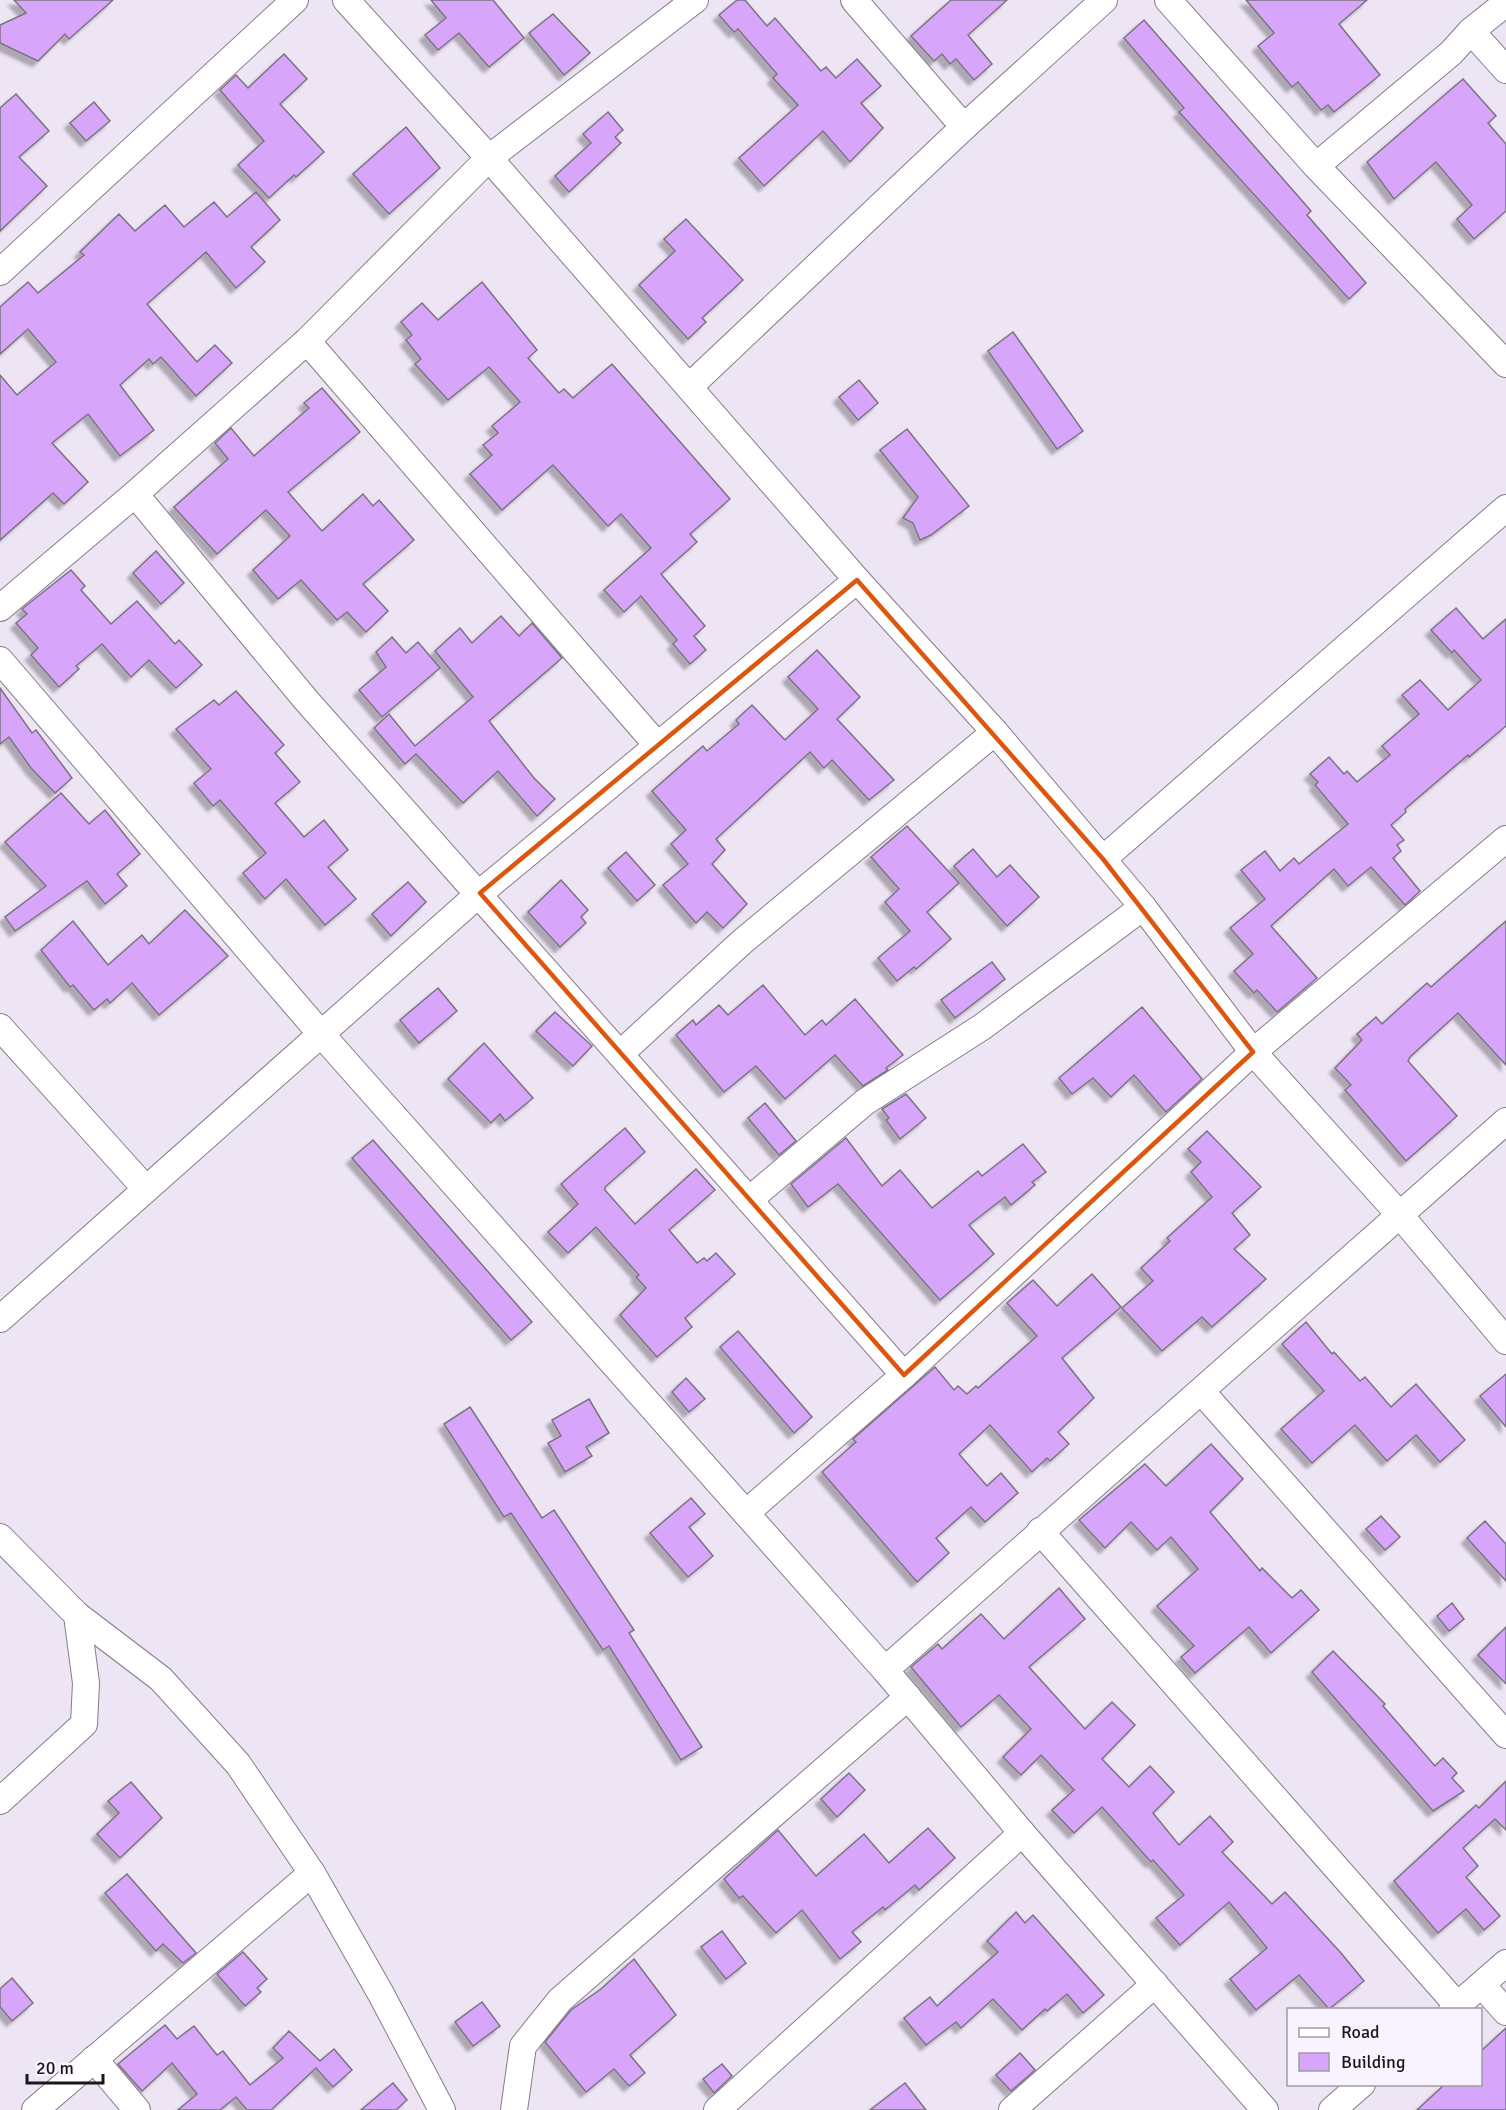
<svg xmlns="http://www.w3.org/2000/svg" width="1506" height="2110" font-family="Signika,sans-serif">
	<style>
		.building { fill: #d7a6fb; stroke: #7b7381; stroke-width: 1.5; filter: url(#shadow) }
		.lines { fill: none; stroke-linecap: round; stroke-linejoin: round }
		.minor-casing { stroke: #847c8b; stroke-width: 28 }
		.minor { stroke: #fff; stroke-width: 26 }
		.marked { fill: none; stroke: #de560d; stroke-width: 4.5; stroke-linejoin: round }
	</style>
	<defs>
		<filter id="shadow"><feDropShadow dx="-5.5" dy="5.5" stdDeviation="1.5" flood-color="#0004"/></filter>
	</defs>
	<rect width="100%" height="100%" fill="#ede4f4"/>
	<g class="building">
		<path d="M14 0H113L69 39 65 34 38 61 0 43V25L26 13Z"/>
		<path d="M431 0H493L524 38 489 67 459 33 438 50 425 35 446 18Z"/>
		<path d="M737 0H745L767 26 775 18 821 71 826 67 836 78 857 59 881 86 861 103 883 128 850 162 823 131 764 186 739 158 798 105 773 78 777 74 738 29 734 32 719 15Z"/>
		<path d="M951 0H1007L968 35 992 64 974 80 956 59 950 64 942 54 934 61 911 36Z"/>
		<path d="M1246 0H1367L1339 24 1380 75 1334 112 1328 105 1321 110 1298 82 1292 87 1258 46 1274 33Z"/>
		<path d="M553 14 590 53 564 75 529 33Z"/>
		<path d="M1144 20 1311 211 1307 215 1366 283 1349 299 1179 112 1184 108 1124 38Z"/>
		<path d="M284 54 307 79 280 104 324 152 296 177 294 175 269 198 238 165 264 141 220 90 236 75 248 88Z"/>
		<path d="M1463 79 1496 116 1488 123 1506 144V211L1474 239 1457 219 1472 205 1436 162 1394 199 1367 162Z"/>
		<path d="M16 94 49 131 19 157 47 186 0 231V108Z"/>
		<path d="M94 102 110 121 86 141 70 123Z"/>
		<path d="M608 112 623 130 615 137 621 143 569 192 555 176 591 143 583 134Z"/>
		<path d="M406 127 440 168 389 214 353 174Z"/>
		<path d="M256 192 280 220 251 247 265 262 236 288 206 252 147 304 197 362 215 345 232 363 196 396 161 357 153 364 149 359 120 385 154 430 120 456 88 414 52 443 88 482 64 504 53 493 0 540V375L17 395 56 362 28 329 0 354V307L28 282 38 293 84 255 80 252 119 214 135 231 165 205 184 227 214 202 227 217Z"/>
		<path d="M686 219 743 280 702 318 706 322 688 339 639 285 675 251 664 239Z"/>
		<path d="M482 282 537 350 528 358 559 393 564 389 573 398 612 364 730 499 690 534 697 542 661 574 705 626 694 636 706 650 690 664 673 644 677 640 641 596 624 612 604 590 651 548 621 514 608 526 553 465 502 510 470 474 492 455 483 445 498 433 492 426 520 402 489 367 448 400 415 364 421 359 406 340 412 335 401 322 422 303 438 320Z"/>
		<path d="M1013 332 1083 431 1057 449 988 351Z"/>
		<path d="M859 380 878 403 858 420 839 397Z"/>
		<path d="M322 388 360 432 288 492 322 531 363 494 373 506 379 500 414 540 363 584 388 611 366 632 347 612 337 620 301 580 278 599 253 570 290 536 266 510 217 554 174 507 228 459 215 443 231 428 254 456 309 408 304 403Z"/>
		<path d="M907 429 969 506 931 535 920 540 913 523 903 518 918 497 880 450Z"/>
		<path d="M156 551 184 583 161 604 133 573Z"/>
		<path d="M71 570 85 586 81 590 111 624 137 601 175 644 179 640 202 665 176 688 149 660 131 677 102 644 76 666 79 669 59 687 31 655 38 648 16 623 27 614 22 609Z"/>
		<path d="M1456 608 1483 639 1506 619V726L1469 757 1468 755 1405 809 1406 812 1391 825 1404 840 1397 845 1401 851 1393 858 1420 891 1405 905 1371 867 1348 886 1334 869 1271 926 1317 978 1277 1012 1257 990 1254 993 1234 971 1253 954 1230 928 1265 899 1241 870 1265 851 1280 871 1294 858 1299 864 1348 824 1315 785 1318 782 1310 774 1329 757 1344 774 1347 771 1357 782 1390 755 1382 746 1419 714 1402 695 1420 680 1448 710 1481 680 1454 650 1452 653 1431 630Z"/>
		<path d="M501 616 519 636 532 623 562 658 489 721 534 778 555 799 537 816 498 771 463 803 416 754 405 764 374 728 389 714 415 746 473 697 435 651 460 628 472 643Z"/>
		<path d="M392 637 406 653 418 642 440 668 382 717 359 690 386 667 376 652Z"/>
		<path d="M817 650 860 697 837 719 894 780 869 800 832 760 824 768 810 752 716 839 725 850 712 864 747 904 723 928 707 912 696 923 663 885 688 864 671 844 686 830 652 791 703 746 707 751 739 724 736 720 752 705 785 740 818 709 788 677Z"/>
		<path d="M0 688 32 733 36 730 72 778 55 793 31 768 9 737 0 744Z"/>
		<path d="M236 691 284 745 275 753 300 782 275 803 304 837 324 820 348 850 328 867 356 899 325 925 286 879 265 899 243 873 266 853 220 800 213 806 194 783 211 769 176 729 214 700 219 705Z"/>
		<path d="M61 793 89 824 105 810 140 854 117 874 127 886 105 904 87 881 15 931 5 917 46 886 5 842Z"/>
		<path d="M907 826 959 883 927 912 951 939 916 969 914 967 897 981 878 958 910 931 885 902 899 889 871 857Z"/>
		<path d="M973 849 997 877 1010 865 1039 897 1007 926 954 866Z"/>
		<path d="M626 852 655 885 637 901 608 868Z"/>
		<path d="M561 880 588 910 581 917 586 923 560 947 528 912Z"/>
		<path d="M408 882 426 902 391 936 372 914Z"/>
		<path d="M185 910 228 956 159 1015 132 983 110 1003 107 999 94 1010 73 985 70 987 41 950 73 921 108 965 142 935 149 944Z"/>
		<path d="M1506 921V1065L1458 1013 1410 1057 1408 1061 1457 1116 1406 1161 1345 1090 1351 1085 1335 1068 1362 1040 1357 1034 1376 1017 1382 1024 1427 983 1431 987Z"/>
		<path d="M992 962 1005 979 955 1018 941 1000Z"/>
		<path d="M763 985 805 1035 822 1020 826 1025 855 999 903 1055 886 1068 888 1070 863 1086 835 1055 785 1099 756 1066 724 1092 676 1035 693 1020 696 1025 719 1005 728 1015Z"/>
		<path d="M438 988 457 1011 419 1043 400 1020Z"/>
		<path d="M1142 1007 1202 1079 1166 1112 1134 1075 1111 1097 1093 1078 1072 1094 1059 1078Z"/>
		<path d="M555 1012 592 1046 573 1066 536 1031Z"/>
		<path d="M484 1043 533 1098 505 1121 500 1114 491 1123 448 1079Z"/>
		<path d="M906 1094 926 1118 900 1139 886 1120 889 1118 882 1109Z"/>
		<path d="M765 1103 796 1141 779 1155 748 1118Z"/>
		<path d="M625 1128 645 1152 605 1187V1190L635 1224 696 1169 715 1190 669 1230 697 1263 704 1258 707 1261 716 1253 735 1274 685 1318 692 1327 657 1357 620 1315 646 1288 636 1277 639 1275 596 1227 568 1253 548 1232 578 1204 561 1184Z"/>
		<path d="M1207 1131 1261 1187 1232 1213 1250 1235 1234 1249 1266 1279 1212 1327 1202 1317 1162 1351 1122 1308 1153 1281 1141 1268 1170 1241 1167 1238 1212 1197 1191 1172 1201 1162 1188 1149Z"/>
		<path d="M846 1138 882 1186 900 1170 932 1208 978 1171 982 1176 1023 1144 1046 1172 1032 1182 1035 1185 1011 1205 1005 1197 969 1225 994 1254 940 1300 838 1184 808 1207 791 1184Z"/>
		<path d="M373 1140 532 1322 511 1340 352 1158Z"/>
		<path d="M1092 1274 1121 1307 1062 1358 1094 1398 1058 1432 1069 1444 1050 1461 1047 1458 1032 1472 990 1425 959 1454 987 1486 1001 1473 1018 1493 985 1522 971 1507 936 1538 949 1553 917 1582 822 1472 856 1442 853 1439 935 1367 954 1390 958 1386 967 1394 976 1386 978 1388 1037 1336 1007 1303 1033 1280 1057 1306Z"/>
		<path d="M1306 1322 1332 1354 1334 1352 1360 1381 1365 1377 1391 1407 1416 1384 1465 1440 1440 1462 1416 1435 1387 1461 1355 1425 1312 1463 1281 1429 1324 1391 1282 1344Z"/>
		<path d="M738 1331 812 1417 794 1433 720 1347Z"/>
		<path d="M1506 1374V1427L1480 1396Z"/>
		<path d="M686 1378 705 1399 689 1412 672 1392Z"/>
		<path d="M589 1399 609 1433 586 1447 592 1456 565 1472 548 1443 561 1436 552 1420Z"/>
		<path d="M470 1407 542 1518 554 1510 634 1630 629 1633 702 1747 681 1760 609 1646 603 1650 511 1513 504 1517 444 1424Z"/>
		<path d="M1211 1444 1243 1479 1210 1512 1260 1571 1262 1568 1292 1598 1301 1590 1319 1610 1271 1653 1249 1627 1195 1673 1181 1657 1194 1646 1157 1606 1198 1569 1171 1537 1157 1550 1131 1522 1105 1548 1079 1520 1145 1464 1166 1486Z"/>
		<path d="M691 1498 705 1514 689 1527 713 1556 688 1577 650 1533Z"/>
		<path d="M1381 1516 1400 1537 1385 1550 1366 1529Z"/>
		<path d="M1485 1521 1506 1544V1581L1467 1538Z"/>
		<path d="M1059 1588 1085 1619 1029 1667 1085 1729 1112 1702 1135 1725 1102 1759 1129 1787 1150 1766 1174 1792 1153 1813 1179 1845 1210 1816 1233 1842 1222 1852 1272 1904 1285 1892 1341 1953 1364 1981 1329 2009 1299 1975 1256 2010 1230 1979 1267 1948 1229 1902 1180 1945 1156 1918 1184 1895 1153 1860 1151 1862 1102 1807 1074 1833 1052 1810 1074 1790 1041 1755 1021 1775 1003 1757 1031 1729 999 1695 961 1727 911 1667 938 1644 942 1649 981 1614 1004 1639Z"/>
		<path d="M1452 1603 1464 1619 1449 1631 1437 1616Z"/>
		<path d="M1506 1627V1684L1478 1655Z"/>
		<path d="M1333 1651 1385 1704 1383 1706 1435 1766 1443 1758 1457 1773 1452 1778 1464 1791 1433 1811 1312 1672Z"/>
		<path d="M849 1773 865 1790 837 1817 821 1799Z"/>
		<path d="M1506 1781V1830L1495 1819 1463 1848 1478 1866 1466 1877 1500 1916 1484 1930 1466 1909 1438 1933 1394 1881 1476 1805 1479 1808Z"/>
		<path d="M131 1782 162 1818 120 1858 97 1834 119 1813 108 1801Z"/>
		<path d="M928 1828 955 1858 919 1890 915 1885 885 1910 883 1907 852 1932 861 1942 840 1959 802 1910 776 1933 743 1896 739 1898 724 1879 778 1830 816 1876 864 1834 889 1863Z"/>
		<path d="M127 1874 196 1953 183 1963 163 1944 156 1951 105 1893Z"/>
		<path d="M1016 1912 1025 1923 1033 1915 1104 1995 1083 2013 1067 1994 1047 2011 1045 2009 1022 2030 993 1999 961 2028 956 2022 926 2045 904 2018 930 1997 937 2006 998 1952 987 1941Z"/>
		<path d="M722 1931 746 1963 726 1979 701 1947Z"/>
		<path d="M243 1952 267 1979 257 1988 261 1992 245 2006 217 1974Z"/>
		<path d="M634 1959 676 2015 630 2055 645 2073 629 2086 614 2069 586 2092 545 2042 571 2010 601 1989Z"/>
		<path d="M12 1978 33 2003 12 2021 0 2007V1989Z"/>
		<path d="M482 2002 500 2026 473 2046 455 2022Z"/>
		<path d="M165 2025 177 2039 194 2026 217 2055 223 2051 250 2085 283 2058 273 2048 289 2031 320 2061 334 2049 352 2070 333 2087 316 2068 271 2110H247L236 2097 220 2110H178L197 2094 172 2063 142 2091 118 2064Z"/>
		<path d="M1506 2028V2110H1417L1444 2085H1480V2052Z"/>
		<path d="M1020 2053 1035 2070 1011 2091 996 2075Z"/>
		<path d="M722 2064 732 2076 714 2093 703 2079Z"/>
		<path d="M393 2083 407 2100 396 2110H361Z"/>
		<path d="M905 2083 926 2110H870Z"/>
	</g>
	<g class="lines">
		<g class="minor-casing">
			<g id="minor">
				<path d="M346 0 489 158 857 580 995 732 1143 907 1253 1052 1399 1214 1506 1341"/>
				<path d="M854 0 964 127"/>
				<path d="M1168 0 1316 166 1506 364"/>
				<path d="M1471 31 1506 3"/>
				<path d="M1316 166 1451 53 1471 31 1506 70"/>
				<path d="M0 272 295 0"/>
				<path d="M307 341 657 745"/>
				<path d="M689 387 964 127 1104 0"/>
				<path d="M135 494 306 700 904 1375"/>
				<path d="M0 608 135 494 307 341 489 158 695 0"/>
				<path d="M0 660 321 1034 885 1670 1022 1833 1265 2110"/>
				<path d="M1103 859 1506 508"/>
				<path d="M0 1027 145 1188"/>
				<path d="M620 1054 743 941 995 732"/>
				<path d="M749 1200 865 1102 982 1027 1143 907"/>
				<path d="M0 1319 480 893 857 580"/>
				<path d="M1202 1392 1506 1735"/>
				<path d="M746 1513 904 1375 1253 1052 1506 839"/>
				<path d="M1040 1531 1457 2005"/>
				<path d="M0 1537 77 1615 86 1683 84 1724 0 1801"/>
				<path d="M77 1615 161 1679 238 1764 312 1873 381 1994 442 2110"/>
				<path d="M885 1670 1506 1121"/>
				<path d="M1482 1985 1506 2012"/>
				<path d="M1452 2010 1506 1963"/>
				<path d="M94 2059 137 2110"/>
				<path d="M35 2110 312 1873"/>
				<path d="M514 2110 523 2046 560 2000 908 1697"/>
				<path d="M717 2110 1022 1833"/>
				<path d="M1012 2110 1155 1984"/>
				<path d="M1332 2110 1362 2084"/>
			</g>
		</g>
		<use href="#minor" class="minor"/>
	</g>
	<path class="marked" d="M857 580 1103 859 1253 1052 904 1375 480 893Z"/>
	<rect x="1287" y="2008" width="195" height="78" fill="#f9f2ff" stroke="#9f9aa4" stroke-width="1.5"/>
	<rect x="1299" y="2028" width="30" height="9" fill="#ffffff" stroke="#9f9aa4" stroke-width="1.5"/>
	<text x="1341" y="2038" font-size="18" fill="#19161c">Road</text>
	<rect x="1299" y="2053" width="30" height="18" fill="#d7a6fb" stroke="#9f9aa4" stroke-width="1.5"/>
	<text x="1341" y="2068" font-size="18" fill="#19161c">Building</text>
	<path d="M27 2074v9h76v-9" fill="none" stroke="#19161c" stroke-width="3"/>
	<text x="36" y="2074" font-size="18" fill="#19161c" stroke="#f9f2ff" stroke-width="4.5" paint-order="stroke">20 m</text>
</svg>
